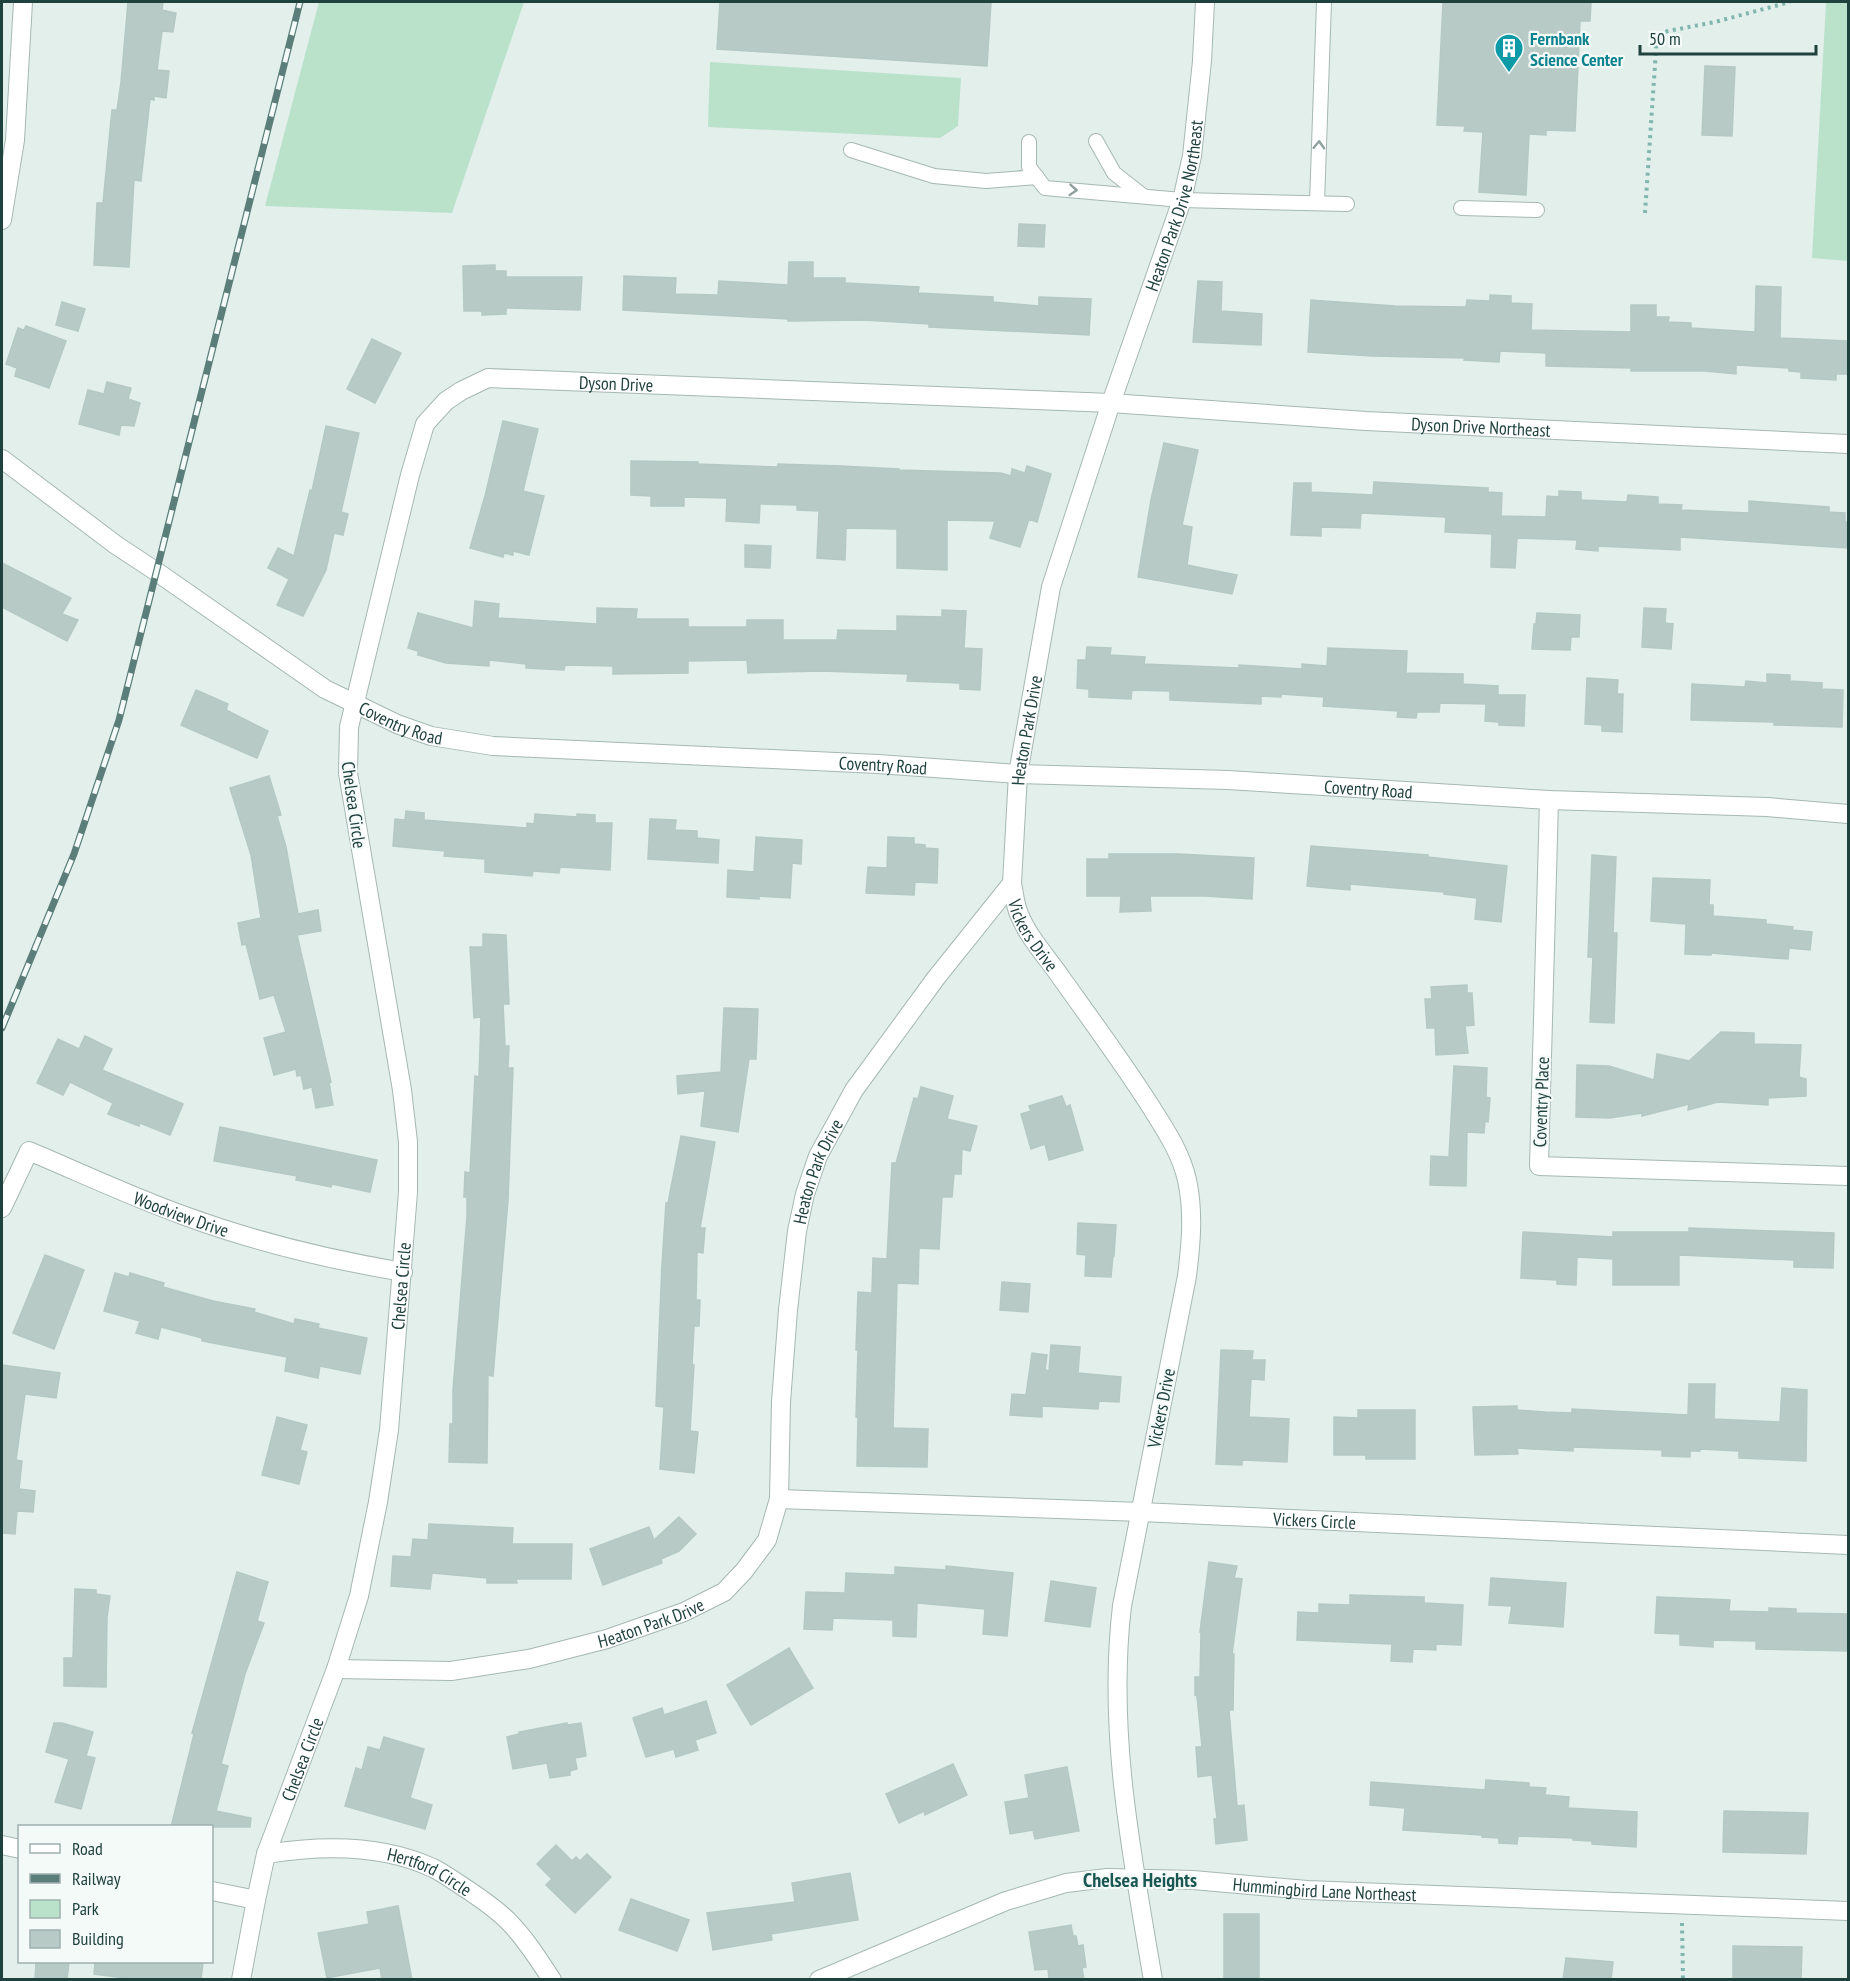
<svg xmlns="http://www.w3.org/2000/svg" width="1850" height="1981" font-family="'PT Sans Narrow',sans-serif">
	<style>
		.green { fill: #bae2cb }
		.building { fill: #b8cac5; stroke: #b5c9c4; stroke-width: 1.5 }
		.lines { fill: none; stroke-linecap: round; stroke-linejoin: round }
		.service-casing { stroke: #a5b8b4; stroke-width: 16 }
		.minor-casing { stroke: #a5b8b4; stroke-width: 20 }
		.path { stroke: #80b6ae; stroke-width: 4; stroke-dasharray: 3 4.5; stroke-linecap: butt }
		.service { stroke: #fff; stroke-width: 14 }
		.minor { stroke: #fff; stroke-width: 18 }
		.rail-casing { stroke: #5b7e7a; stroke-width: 7 }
		.rail { stroke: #f4faf8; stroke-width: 4.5; stroke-dasharray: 14; stroke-linecap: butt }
		.oneway { stroke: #90a09f }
		.labels { text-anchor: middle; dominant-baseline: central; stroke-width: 4.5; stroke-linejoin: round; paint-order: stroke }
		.culture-label { font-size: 18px; font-weight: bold; fill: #0d838f; stroke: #f4faf8; text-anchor: start }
		.street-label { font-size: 18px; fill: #20423f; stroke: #f4faf8 }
		.neighbourhood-label { font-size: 20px; font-weight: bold; fill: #1a5752; stroke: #f4faf8 }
	</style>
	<rect width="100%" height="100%" fill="#e3efeb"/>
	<g class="green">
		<path d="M319 2H524L452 213 265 206Z"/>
		<path d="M1826 2H1848V261L1812 258Z"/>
		<path d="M710 62 961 78 958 126 940 138 708 127Z"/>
	</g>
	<g class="building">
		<path d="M128 2H163L162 10 176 13 173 32 162 31 157 70 169 71 166 98 154 96V100L150 99 141 181 134 180 129 267 94 265 97 203H103L112 110H117L121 82Z"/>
		<path d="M720 2H991L987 66 717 49Z"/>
		<path d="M1443 2H1591L1590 21H1580L1575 131 1546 130V135L1529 134 1526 195 1479 192 1483 132 1464 131 1465 126 1437 125Z"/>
		<path d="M1705 66 1735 67 1732 136 1702 135Z"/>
		<path d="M1019 224 1045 225 1044 247 1018 246Z"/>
		<path d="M789 262H813V278H845V283L919 287 918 293 993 297V302L1039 306V297L1091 299 1089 335 929 327V324L864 320 788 321V319L623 310 624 276 676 278 675 294 718 295 719 281 788 285Z"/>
		<path d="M495 265V271H506V277H582L580 310 506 308V314L482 315V311H464L463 266Z"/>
		<path d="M1198 281 1222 282 1221 311 1262 314 1261 345 1193 342Z"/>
		<path d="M1756 286 1781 287 1780 338 1848 341 1847 374H1836V380L1801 378V372L1789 371V368L1736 365V374L1705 371H1631V368L1546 366V353L1500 351 1499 362 1464 360 1465 358 1372 356 1308 352 1311 300 1395 306 1466 307 1467 300 1490 301V295L1511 296V303L1532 304 1531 330 1631 332V305H1656V317H1669L1668 322 1691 323V328L1755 332Z"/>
		<path d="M62 302 85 309 78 331 56 325Z"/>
		<path d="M26 326 66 341 49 388 15 376 17 368 6 364 18 328 24 330Z"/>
		<path d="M372 339 401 353 375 403 347 389Z"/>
		<path d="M107 382 131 388 128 399 140 403 134 426 121 425 119 435 79 424 88 390 104 394Z"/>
		<path d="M503 421 538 429 523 491 544 496 529 555 513 551V555L504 553 503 557 470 548 485 496Z"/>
		<path d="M326 426 359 433 341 512 348 514 343 535 334 533 326 570 303 616 277 605 289 579 268 568 278 548 294 556 310 490 312 491Z"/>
		<path d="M1164 443 1198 450 1182 525 1192 527 1187 565 1237 575 1232 594 1138 577 1151 500Z"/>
		<path d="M631 461 698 462V464L778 467V464L841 466 899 469V470L1001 473 1011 476 1012 469 1025 473 1027 466 1051 474 1037 522 1029 519 1020 547 990 538 995 521 947 520V570L923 569 897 568V529L846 528 845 560 817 558 819 511 797 510V505L760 504 759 523 726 521 727 498 684 497V506H651V496L631 495Z"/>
		<path d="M1374 482 1488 488V492L1502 493 1501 516 1546 517 1547 496 1559 497V491L1581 492V500L1627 502 1628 495 1658 497V504L1682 505 1681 510 1749 513V501L1829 507V512L1845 513V522H1848V548L1680 537V550L1598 546V551L1576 549 1577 540 1517 538 1515 568 1491 567 1492 534 1445 532 1446 517 1361 513 1360 528 1321 527V536L1291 535 1294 483H1311V492L1373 495Z"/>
		<path d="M745 545 771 546 770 568 745 567Z"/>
		<path d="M2 563 71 598 62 614 78 620 67 641 2 607Z"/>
		<path d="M475 601 499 604 498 618 597 624V608L637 609 636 619H688V627H747V620H783V640H837L838 630 897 631V616L942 617V610L966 611 964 648 982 649 980 690 960 689V683L907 681 908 674 821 671 748 673 747 660 688 661V673L613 674V666L565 665 564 670 526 668V664L489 660V666L446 663 418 655V651L408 648 418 613 473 628Z"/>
		<path d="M1644 608 1666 609 1665 623 1673 624 1671 649 1642 647Z"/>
		<path d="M1537 613 1580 615 1579 637H1571L1570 650 1532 649 1534 624H1536Z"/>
		<path d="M1087 647 1111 648 1110 655 1145 657 1144 664 1239 668V665L1302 669V664L1327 666 1328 648 1407 651 1406 673 1463 674V684L1498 686V695H1525L1524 726 1499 725V722L1485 721 1486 704 1440 703 1439 712H1417L1416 718 1397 717 1398 711 1323 706 1324 697 1281 694V697L1261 696V704L1170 700V691L1132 690 1131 699 1089 697V689L1077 688 1078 660H1086Z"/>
		<path d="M1767 674 1790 675V681L1822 683V689L1843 690 1842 727 1774 725V722L1691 720 1692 684 1745 687 1746 681 1767 683Z"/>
		<path d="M1587 678 1618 680 1617 694H1623L1622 732 1602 731V725L1585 724Z"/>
		<path d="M196 690 228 704 226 710 268 731 257 758 181 725Z"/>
		<path d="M269 776 281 815 277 816 286 847 298 914 318 910 321 931 297 935 331 1082 329 1083 333 1105 316 1108 312 1087 304 1089 301 1075 297 1076 296 1069 274 1075 264 1038 286 1032 274 995 260 999 246 944 242 945 238 923 261 918 251 855 230 788Z"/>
		<path d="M406 811 424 813V820L527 828V823L534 824 535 814 577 817V814L595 815V823H612L610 870 560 867 559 873 533 871 532 876 485 872V859L444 856 445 851 393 846 395 819 405 820Z"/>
		<path d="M650 819 676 820 675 830 697 831V838L719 840 718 863 648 859Z"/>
		<path d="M756 837 802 840 801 864 792 863 790 898 759 896V899L727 897 728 870 754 872Z"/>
		<path d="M888 837 914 838V844L925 845V848L938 849 937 883 915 882 914 895 866 893 868 867 887 868Z"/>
		<path d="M1311 846 1428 855V857L1507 866 1501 922 1475 919 1477 898 1444 894V892L1350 884V890L1307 886Z"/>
		<path d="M1109 854H1178L1254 858 1252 899 1205 896H1150L1151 911 1120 912 1121 896H1087V859H1109Z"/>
		<path d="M1592 855 1616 857 1613 933H1617L1614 1023 1590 1022 1593 957H1588Z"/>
		<path d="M1653 878 1710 880 1709 905H1713V916L1766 920V924L1793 927 1792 930 1812 932 1810 950 1789 948 1788 959 1711 953V955L1685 954 1686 924 1651 921Z"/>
		<path d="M483 934 506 935 509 1004H503L505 1046H509L508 1068H513L508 1200 493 1376 488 1375 487 1463 449 1462 450 1424H453V1390L467 1216V1197H464L465 1172 470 1173 475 1076 479 1077 481 1017 474 1018 470 947H483Z"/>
		<path d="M1467 985V993H1472L1474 1025 1465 1026 1468 1053 1436 1055 1435 1028H1427L1425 999H1432L1431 987Z"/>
		<path d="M724 1008 758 1009 756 1059H749L738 1132 701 1126 705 1091 678 1094 677 1076 721 1072Z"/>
		<path d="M1721 1032 1754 1033V1044L1801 1045 1799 1077 1806 1079V1096L1768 1098V1105L1718 1102 1688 1110 1689 1104 1642 1116V1113L1610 1118 1576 1117 1577 1065 1609 1066 1654 1080 1657 1054 1689 1061Z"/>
		<path d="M85 1036 112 1049 102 1070 183 1104 170 1135 140 1123 139 1126 108 1114 113 1103 70 1082 63 1095 37 1083 58 1039 79 1049Z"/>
		<path d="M1454 1066 1487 1068 1486 1097 1490 1098 1488 1122 1485 1121 1484 1133 1467 1132 1466 1186 1430 1185 1431 1156 1449 1157Z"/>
		<path d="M921 1087 953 1096 947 1119 977 1126 970 1151 962 1149 961 1174H954L952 1197H942L939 1249 919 1248 918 1284 897 1283 893 1428 928 1429 927 1467 857 1466 858 1417H856L858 1350H856L858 1292 872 1293 873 1258 887 1259 892 1163H896L914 1098 918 1099Z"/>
		<path d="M1062 1096 1066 1107 1070 1105 1083 1150 1049 1160 1045 1144 1031 1149 1021 1114 1031 1111 1029 1106Z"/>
		<path d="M220 1127 377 1160 370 1192 332 1184 331 1187 296 1180 297 1176 214 1161Z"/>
		<path d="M681 1136 715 1142 700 1228H705L703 1253 697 1252 696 1300H700L699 1326H694L692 1365H694L690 1431 698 1432 694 1473 660 1469 664 1407 656 1406 662 1265 666 1203H668Z"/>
		<path d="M1078 1223 1116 1225 1114 1256H1113L1111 1277 1085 1276 1086 1255 1077 1254Z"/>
		<path d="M1689 1228 1834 1233 1833 1268 1794 1267V1260L1679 1255V1285H1613V1259L1577 1257 1576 1285 1557 1284V1280L1521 1278 1523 1232 1613 1237V1232H1689Z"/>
		<path d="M45 1255 84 1270 54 1349 13 1333Z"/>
		<path d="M115 1273 129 1277 130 1273 164 1283 163 1287 213 1301 255 1309 254 1312 294 1324 295 1319 319 1324 318 1328 367 1338 360 1374 320 1366 318 1378 285 1371 287 1357 202 1341V1338L161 1327 158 1339 136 1333 140 1321 104 1311Z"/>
		<path d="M1002 1282 1030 1284 1028 1312 1000 1310Z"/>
		<path d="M1051 1345 1080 1347 1078 1373 1121 1377 1119 1402 1099 1401 1098 1409 1042 1406V1417L1010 1415 1012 1394 1026 1395 1032 1353 1047 1355 1045 1370 1049 1371Z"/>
		<path d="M1221 1350 1253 1351 1252 1360H1265L1264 1380 1251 1379 1249 1417 1289 1419 1287 1462 1242 1460V1465L1216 1464Z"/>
		<path d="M2 1365 60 1373 56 1398 25 1394 16 1460 22 1461 19 1489 35 1491 33 1512 17 1511 15 1534 2 1533Z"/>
		<path d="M1689 1384H1715L1714 1419 1780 1422 1782 1388 1807 1390 1806 1461 1739 1458V1451L1700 1449V1451H1690V1457L1662 1456V1450L1573 1447V1451L1517 1448 1518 1454 1475 1455 1473 1407 1517 1406V1410L1545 1412 1572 1413V1409L1688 1415Z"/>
		<path d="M1358 1410H1415V1459H1366V1455H1334V1417L1358 1418Z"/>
		<path d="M277 1417 307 1425 300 1450 307 1452 299 1484 262 1475Z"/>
		<path d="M679 1517 696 1534 679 1551 661 1559 662 1563 603 1585 590 1549 649 1527 654 1540Z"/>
		<path d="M429 1524 513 1528 512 1544H572L571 1579H516L517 1583H487V1578L432 1573 430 1589 391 1586 393 1556 411 1557 413 1539 428 1540Z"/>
		<path d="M1209 1562 1237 1566 1234 1578 1242 1579 1232 1654H1234L1233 1710H1229L1237 1806 1244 1805 1247 1840 1216 1844 1214 1819H1217L1212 1775 1198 1777 1196 1747H1202L1197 1696 1195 1695V1677H1200L1201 1632H1200Z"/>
		<path d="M946 1566 1013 1573 1007 1636 983 1634 985 1609 917 1603 916 1637 893 1636V1620L833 1618 832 1630 804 1629 806 1592 845 1593 846 1573 895 1575V1567L946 1570Z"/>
		<path d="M237 1572 268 1582 257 1621 264 1623 245 1674 221 1764 228 1766 216 1811 251 1818 250 1827H171L194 1734 192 1733Z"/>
		<path d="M1491 1578 1566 1583 1563 1627 1509 1623 1512 1606 1489 1605Z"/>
		<path d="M1051 1581 1096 1588 1090 1627 1045 1621Z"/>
		<path d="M75 1589 96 1590V1594L110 1596 107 1617 106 1687 64 1686V1658H73Z"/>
		<path d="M1350 1595 1424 1597V1603L1463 1605 1461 1645 1436 1644V1650L1413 1649 1412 1662 1391 1661 1392 1644 1297 1640 1298 1612 1319 1613V1604L1350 1605Z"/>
		<path d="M1657 1597 1730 1600 1729 1611 1769 1612V1608L1796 1609V1613L1848 1614V1651L1756 1649V1641L1713 1640V1647L1680 1645V1634L1655 1633Z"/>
		<path d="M789 1648 813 1688 751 1725 727 1685Z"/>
		<path d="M706 1701 716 1733 695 1740 698 1750 676 1757 674 1749 646 1757 633 1718 662 1708 664 1715Z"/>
		<path d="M54 1723H62L93 1732 86 1756 95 1758 81 1809 55 1802 69 1759 46 1752Z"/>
		<path d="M567 1723V1725L581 1723 586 1756 575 1758 577 1769 570 1771V1775L550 1778 547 1763 513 1769 507 1737 519 1734V1732Z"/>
		<path d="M384 1737 424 1749 410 1798 432 1805 425 1829 345 1806 356 1768 362 1770 368 1747 380 1750Z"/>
		<path d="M953 1764 967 1795 925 1815 924 1811 899 1823 886 1794Z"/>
		<path d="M1067 1767 1079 1831 1035 1839 1033 1830 1010 1834 1005 1802 1029 1798 1025 1775Z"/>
		<path d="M1486 1780 1529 1783V1787L1546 1788 1545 1795 1569 1797 1568 1808 1637 1812 1636 1847 1592 1844V1841L1573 1840V1838L1518 1836 1517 1844 1499 1843V1838L1482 1837V1835L1403 1830 1405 1808 1370 1805 1371 1782 1485 1790Z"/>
		<path d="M1724 1811 1808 1813 1806 1854 1723 1852Z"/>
		<path d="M556 1845 572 1861 576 1857 580 1861 587 1854 611 1877 575 1913 546 1885 552 1879 537 1864Z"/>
		<path d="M850 1873 858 1920 771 1934 772 1940 713 1950 707 1913 795 1902 792 1883Z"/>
		<path d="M631 1899 689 1920 677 1951 619 1930Z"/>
		<path d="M398 1906 412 1980H382L380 1968 327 1978 318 1933 369 1924 367 1912Z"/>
		<rect x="1224" y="1914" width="35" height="64"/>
		<path d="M1071 1925 1073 1936H1076L1078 1946 1083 1945 1086 1967 1082 1968 1084 1980H1049L1048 1969 1035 1970 1029 1932Z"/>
		<path d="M1733 1946 1802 1947 1801 1980 1733 1979Z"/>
		<path d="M1566 1958 1613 1962 1611 1980H1563Z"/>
		<path d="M36 1962H69L67 1980H35Z"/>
		<path d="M95 1962H203L201 1980H142L94 1974Z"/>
	</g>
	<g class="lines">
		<g class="service-casing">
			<g id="service">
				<path d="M1096 141 1114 173 1142 195"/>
				<path d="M1029 142V167L1045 188 1182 200 1347 204"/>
				<path d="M851 150 934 176 986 181 1037 177"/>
				<path d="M1317 203 1324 2"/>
				<path d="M1461 208 1537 210"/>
			</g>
		</g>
		<g class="minor-casing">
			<g id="minor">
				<path d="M2 220 15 140 23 2"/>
				<path id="s1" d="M2 459 116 545 157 572 325 689 397 724 431 736 493 746 878 764 1018 774 1228 780 1549 800 1767 807 1848 814"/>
				<path d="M1549 800 1539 1166 1848 1176"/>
				<path id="s2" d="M1012 883C1014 893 1015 905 1019 914 1029 939 1048 958 1062 979 1092 1021 1123 1063 1151 1107 1165 1129 1181 1153 1187 1180 1194 1212 1191 1244 1187 1276L1122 1606C1107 1732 1132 1856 1153 1980"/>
				<path id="s3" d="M2 1208 29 1151C81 1173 132 1197 185 1216 253 1241 332 1260 403 1272"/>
				<path id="s4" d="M779 1499 1141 1512 1848 1545"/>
				<path id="s5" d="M336 1669 451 1671 529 1659 607 1639 684 1612 724 1592 744 1571 767 1540 779 1499 781 1402 788 1310 797 1231 805 1194 818 1156 854 1090 936 978 1012 883 1018 774 1051 587 1111 403 1182 200 1192 156 1202 61 1205 2"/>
				<path d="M2 1845 20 1849"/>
				<path id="s6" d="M266 1854C321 1845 382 1844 433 1868 445 1874 457 1883 468 1890 483 1900 499 1911 511 1924 527 1941 539 1960 552 1980"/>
				<path d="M212 1891 256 1900"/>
				<path id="s7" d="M241 1980 256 1900 266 1854 336 1669 359 1596 378 1502 389 1430 408 1192V1142L402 1090 348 773 349 727 410 475 425 424 446 401 461 391 488 378 1111 403 1366 421 1848 444"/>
				<path id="s8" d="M819 1980 1006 1901 1066 1883 1107 1878 1193 1880 1307 1890 1409 1894 1848 1911"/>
			</g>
		</g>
		<g class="path">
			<path d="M1645 213 1657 35 1668 31 1715 22 1790 2"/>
			<path d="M1682 1923 1683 1980"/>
		</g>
		<use href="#service" class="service"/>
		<use href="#minor" class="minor"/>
		<g class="rail-casing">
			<path id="rail" d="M2 1028 74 854 119 720 300 2"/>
		</g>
		<use href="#rail" class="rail"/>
	</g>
	<defs><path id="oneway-chevron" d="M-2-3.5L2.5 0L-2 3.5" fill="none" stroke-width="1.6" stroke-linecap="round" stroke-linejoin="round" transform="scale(1.5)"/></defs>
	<g class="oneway">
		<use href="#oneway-chevron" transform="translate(1319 145) rotate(-88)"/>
		<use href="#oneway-chevron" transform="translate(1073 190) rotate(4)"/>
	</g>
	<defs>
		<g id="building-pin" transform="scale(1.5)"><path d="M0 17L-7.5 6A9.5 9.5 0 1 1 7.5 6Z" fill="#0f9aa8" stroke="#f4faf8"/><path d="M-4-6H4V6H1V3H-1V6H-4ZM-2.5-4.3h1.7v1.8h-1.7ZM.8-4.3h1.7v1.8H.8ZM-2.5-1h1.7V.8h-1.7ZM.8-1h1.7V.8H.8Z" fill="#fff"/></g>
	</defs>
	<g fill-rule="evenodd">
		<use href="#building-pin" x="1509" y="48"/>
	</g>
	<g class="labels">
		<g class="culture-label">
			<text x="1530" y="38">Fernbank<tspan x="1530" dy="21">Science Center</tspan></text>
		</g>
		<g class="street-label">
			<text stroke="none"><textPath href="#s5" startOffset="1894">Heaton Park Drive Northeast</textPath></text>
			<text stroke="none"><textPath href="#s7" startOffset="1800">Dyson Drive</textPath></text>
			<text stroke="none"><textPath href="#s7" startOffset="2666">Dyson Drive Northeast</textPath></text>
			<text stroke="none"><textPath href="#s1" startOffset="480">Coventry Road</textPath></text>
			<text stroke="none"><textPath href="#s5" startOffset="1347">Heaton Park Drive</textPath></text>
			<text stroke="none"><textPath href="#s1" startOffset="966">Coventry Road</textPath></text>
			<text stroke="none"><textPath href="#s1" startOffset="1452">Coventry Road</textPath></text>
			<text transform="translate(354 805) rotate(82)">Chelsea Circle</text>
			<text stroke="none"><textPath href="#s2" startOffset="57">Vickers Drive</textPath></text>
			<text transform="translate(1541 1102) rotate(-88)">Coventry Place</text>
			<text stroke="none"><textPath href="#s5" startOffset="843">Heaton Park Drive</textPath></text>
			<text stroke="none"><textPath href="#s3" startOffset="228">Woodview Drive</textPath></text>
			<text stroke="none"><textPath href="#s7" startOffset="716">Chelsea Circle</textPath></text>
			<text transform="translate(1161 1408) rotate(-79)">Vickers Drive</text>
			<text stroke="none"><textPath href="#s4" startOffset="536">Vickers Circle</textPath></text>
			<text stroke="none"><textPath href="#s5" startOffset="321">Heaton Park Drive</textPath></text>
			<text stroke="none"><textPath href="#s7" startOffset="230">Chelsea Circle</textPath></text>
			<text stroke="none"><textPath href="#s6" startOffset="168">Hertford Circle</textPath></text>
			<text stroke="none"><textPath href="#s8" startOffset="525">Hummingbird Lane Northeast</textPath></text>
		</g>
		<g class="neighbourhood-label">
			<text x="1140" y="1880">Chelsea Heights</text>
		</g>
	</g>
	<rect width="1850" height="1981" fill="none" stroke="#20423f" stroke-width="6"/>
	<rect x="18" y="1825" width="195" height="138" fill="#f4faf8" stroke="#9fb0ae" stroke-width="1.5"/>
	<rect x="30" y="1844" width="30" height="9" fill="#ffffff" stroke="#9fb0ae" stroke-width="1.5"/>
	<text x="72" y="1855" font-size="18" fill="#20423f">Road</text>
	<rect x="30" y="1874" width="30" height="9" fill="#5b7e7a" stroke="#9fb0ae" stroke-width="1.5"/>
	<text x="72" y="1885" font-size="18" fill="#20423f">Railway</text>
	<rect x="30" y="1900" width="30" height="18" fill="#bae2cb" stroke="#9fb0ae" stroke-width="1.5"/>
	<text x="72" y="1915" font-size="18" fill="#20423f">Park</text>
	<rect x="30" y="1930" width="30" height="18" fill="#b8cac5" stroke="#9fb0ae" stroke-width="1.5"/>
	<text x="72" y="1945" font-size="18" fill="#20423f">Building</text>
	<path d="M1640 45v9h176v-9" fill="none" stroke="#20423f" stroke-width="3"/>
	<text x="1649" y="45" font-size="18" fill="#20423f" stroke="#f4faf8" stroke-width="4.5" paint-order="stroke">50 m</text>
</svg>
